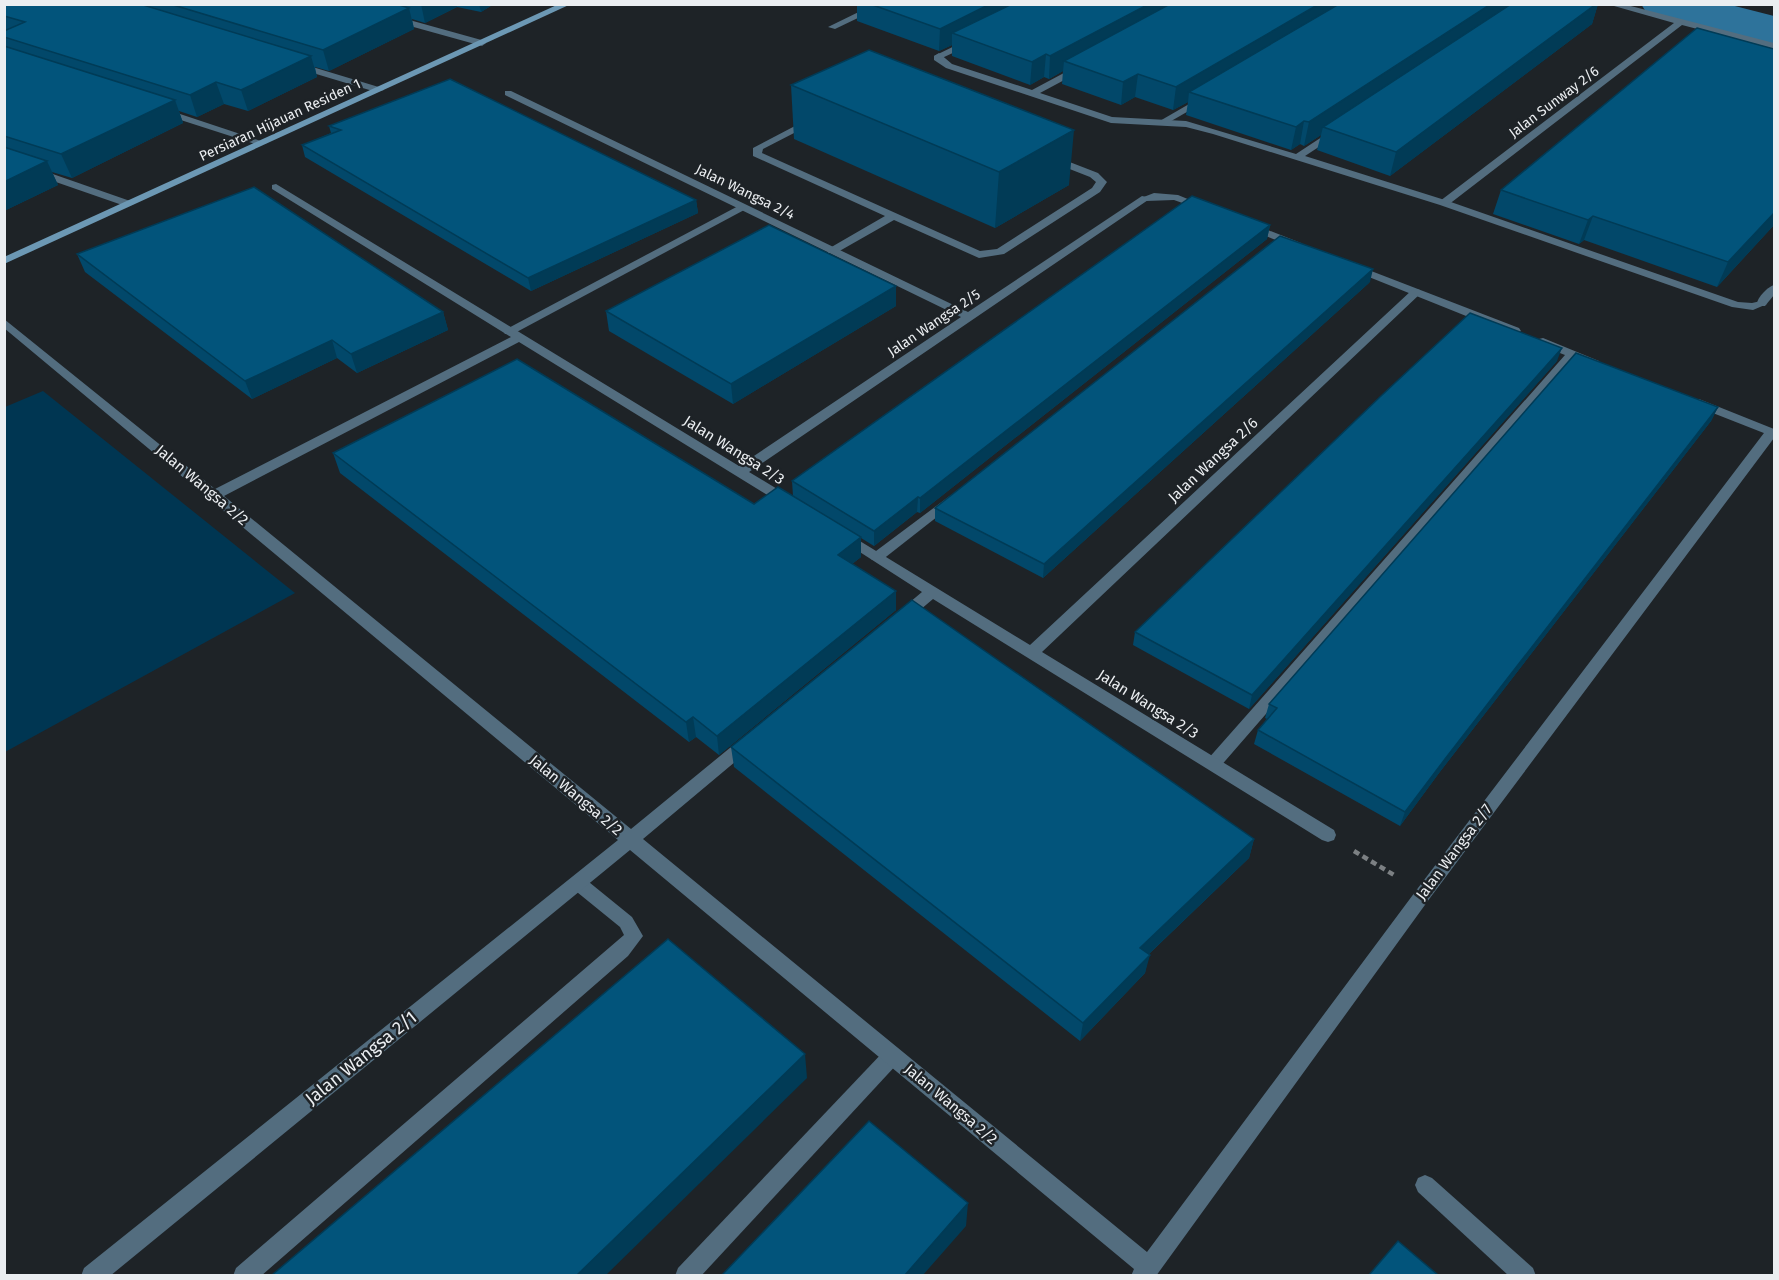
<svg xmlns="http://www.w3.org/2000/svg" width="1779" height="1280" font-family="'Fira Sans',sans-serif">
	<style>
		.green { fill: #003652 }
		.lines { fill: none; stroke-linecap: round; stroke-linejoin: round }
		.river { fill: #2e739b; fill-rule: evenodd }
		.path { stroke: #7c8083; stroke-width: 4.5; stroke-dasharray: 6 4; stroke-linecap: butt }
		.lane { fill: #536d7f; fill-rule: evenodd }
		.street { fill: #536d7f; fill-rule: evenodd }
		.secondary { fill: #6c98b4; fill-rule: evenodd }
		.wall { fill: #02486a }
		.shaded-wall { fill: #013b56 }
		.building { fill: #02547b; stroke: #013b56; stroke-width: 1.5 }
		.labels { text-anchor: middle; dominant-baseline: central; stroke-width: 5; stroke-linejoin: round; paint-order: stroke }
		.far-street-label { font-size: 14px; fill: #ebeef1; stroke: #1e2327 }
		.street-label { font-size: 15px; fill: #ebeef1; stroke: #1e2327 }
		.near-street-label { font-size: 18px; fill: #ebeef1; stroke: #1e2327 }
	</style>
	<rect width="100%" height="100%" fill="#1e2327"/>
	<path class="green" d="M43 391 295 593 5 752V407Z"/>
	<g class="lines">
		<path class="river" d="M1641 4H1727L1774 16V47L1648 15Z"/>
		<path class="path" d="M1354 851 1394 875"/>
		<g class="lane">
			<path d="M875 4H887L835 29 828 27Z"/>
			<path d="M939 53 952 64 1032 90 1077 66H1083V70L1040 93 1112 117 1186 121 1296 154 1331 131H1337V135L1305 156 1448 201 1738 302 1752 303 1761 301 1767 304 1753 310 1732 307 1440 205 1213 134 1186 127 1111 123 946 68 934 60V56Z"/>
			<path d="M296 62 382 88 384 90 376 92 293 67 291 65Z"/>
			<path d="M879 88 1098 173 1107 182 1100 192 1004 254 979 258 894 220 836 253H828V249L885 216 753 156V148L856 94ZM878 94 1090 177 1096 182 1092 188 997 249 980 251 762 153 763 149 862 98Z"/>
			<path d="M4 157 133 202 134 204 125 206 4 164Z"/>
			<path d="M1154 193 1178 195 1207 207 1202 210 1174 200 1146 201 1141 198Z"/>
			<path d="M742 204 747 207 746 209 513 334H505L503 331Z"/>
			<path d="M1250 223 1301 243 1302 245 1293 247 1246 228 1245 226Z"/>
			<path d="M1353 264 1519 328 1521 331 1515 335 1511 334 1349 269V265Z"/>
			<path d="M1543 338 1599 361 1593 365 1575 358 1219 768H1207L1205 764 1207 760 1565 355 1539 345V339Z"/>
			<path d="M1699 399 1774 429V437L1695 406V400Z"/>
			<path d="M951 495 956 496 958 499 956 502 882 560H872L870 557 872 554Z"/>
			<path d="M578 876 584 878 632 917 643 936 628 956 261 1276H233L236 1268 624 935 620 927 572 888 569 883 572 878Z"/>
			<path d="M892 1047 899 1050 902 1056 899 1062 701 1276H675L678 1268 885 1050Z"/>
		</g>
		<g class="street">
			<path d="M1607 4H1623L1774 43V49L1682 25 1448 205H1440V201L1674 23Z"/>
			<path d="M395 16 485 41 486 43 482 46 392 21 391 19Z"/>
			<path d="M969 39 973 42 972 44 942 58 934 56Z"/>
			<path d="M505 91H511L968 312 1142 196 1151 198 749 472 792 498 794 501 792 504H782L519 342 224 496 631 829 742 738H754L756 742 754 746 643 839 1147 1252 1418 888 1767 429H1774V438L1430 898 1156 1276H1131L1134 1269 630 850 110 1276H81L84 1268 618 840 4 328V319L215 489 511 337 272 189V185L276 184 739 466 961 317 505 95Z"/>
			<path d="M1203 96 1206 97V101L1166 124 1158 122Z"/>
			<path d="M159 109H165L267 143 258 145 159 113Z"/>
			<path d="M1774 285V295L1765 306H1757C1755 300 1767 287 1774 285Z"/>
			<path d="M1416 289 1420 290V294L1042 652 1334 830 1336 835 1334 840 1328 842 1322 840 933 599 907 621H897L895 617 897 613 922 592 838 538 845 533 850 535 1030 645 1412 290Z"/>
			<path d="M1425 1175 1432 1178 1533 1268 1536 1276H1509L1418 1192 1415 1185 1418 1178Z"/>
		</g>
		<path class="secondary" d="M559 4H571L4 264V257Z"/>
	</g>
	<g class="wall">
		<path d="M4 4H494L481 12 457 7 425 23 412 19 414 29 329 71 315 67 317 77 248 111 224 104 197 117 179 111 183 123 72 178 52 172 58 185 4 211Z"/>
		<path d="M857 4H1598L1592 24 1390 176 1317 150 1321 135 1304 146 1300 144 1291 150 1186 115 1188 102 1173 110 1135 97 1121 105 1062 84 1063 71 1049 79 1044 77 1030 85 952 56V45L939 51 857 21Z"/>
		<path d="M791 85 1069 185 995 228 794 139Z"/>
		<path d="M329 126 696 200 698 213 531 291 305 157 302 145 331 133Z"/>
		<path d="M1501 190 1774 225 1717 287 1584 240 1579 244 1493 214Z"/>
		<path d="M1270 225 1267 239 920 513 917 512 874 546 861 538V557L852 564 896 610 719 755 696 737 689 742 340 473 333 453 754 504 793 496 792 481Z"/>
		<path d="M77 254 443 312 448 330 357 373 337 358 252 399 85 272Z"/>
		<path d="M1370 282 1043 578 935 521V508Z"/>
		<path d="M896 306 733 404 609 331 606 311Z"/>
		<path d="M1557 361 1249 709 1133 645 1135 632Z"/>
		<path d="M1718 407 1711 421 1439 773 1400 826 1254 744 1258 730 1267 719 1265 718 1269 704Z"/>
		<path d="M731 747 1254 839 1249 858 1149 954 1145 973 1080 1041 734 767Z"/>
	</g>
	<g class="shaded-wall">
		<path d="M421 4H456L457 7 425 23Z"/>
		<path d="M479 4H494L481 12Z"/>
		<path d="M990 4H1033L952 33V45L939 51 940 29Z"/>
		<path d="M1149 4H1186L1064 61 1063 71 1049 79 1050 56Z"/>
		<path d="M1319 4H1351L1189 92 1188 102 1173 110 1176 87Z"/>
		<path d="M1491 4H1514L1323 127 1321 135 1304 146 1309 122Z"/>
		<path d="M1596 4H1598L1592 24 1390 176 1396 152Z"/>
		<path d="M409 8 414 29 329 71 323 50Z"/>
		<path d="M1046 54 1044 77 1030 85 1032 62Z"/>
		<path d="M311 56 317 77 248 111 241 90Z"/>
		<path d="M1138 74 1135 97 1121 105 1123 82Z"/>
		<path d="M216 82 224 104 197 117 190 95Z"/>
		<path d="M175 100 183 123 72 178 61 154Z"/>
		<path d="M1304 121 1300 144 1291 150 1296 127Z"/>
		<path d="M1074 130 1069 185 995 228 999 172Z"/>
		<path d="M47 161 58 185 4 211V182Z"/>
		<path d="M696 200 698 213 531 291 528 278Z"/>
		<path d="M1774 213V225L1717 287 1728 262Z"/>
		<path d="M1593 216 1584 240 1579 244 1588 220Z"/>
		<path d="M1270 225 1267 239 920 513V498Z"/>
		<path d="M1373 269 1370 282 1043 578 1044 564Z"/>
		<path d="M896 286V306L733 404 731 384Z"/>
		<path d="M443 312 448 330 357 373 351 354Z"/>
		<path d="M332 340 337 358 252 399 245 381Z"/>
		<path d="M1562 348 1557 361 1249 709 1252 695Z"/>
		<path d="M1718 407 1711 421 1439 773 1400 826 1405 812 1445 759Z"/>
		<path d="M918 497 917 512 874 546V531Z"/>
		<path d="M861 537V557L838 575V555Z"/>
		<path d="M896 591V610L719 755 717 736Z"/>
		<path d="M693 717 696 737 689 742 686 722Z"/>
		<path d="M1254 839 1249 858 1136 966 1140 948Z"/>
		<path d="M1150 955 1145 973 1080 1041 1083 1023Z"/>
		<path d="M805 1054 807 1078 606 1275H577Z"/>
		<path d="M968 1203 966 1226 923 1275H905Z"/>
	</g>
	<g class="building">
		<path d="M4 4H140L311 56 241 90 216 82 190 95 4 37V31L25 22 4 16Z"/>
		<path d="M170 4H396L409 8 323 50Z"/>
		<path d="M870 4H990L940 29Z"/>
		<path d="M1012 4H1149L1050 56 1046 54 1032 62 952 33Z"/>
		<path d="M1170 4H1319L1176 87 1138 74 1123 82 1064 61Z"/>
		<path d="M1339 4H1491L1309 122 1304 121 1296 127 1189 92Z"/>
		<path d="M1511 4H1596L1396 152 1323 127Z"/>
		<path d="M1697 28 1774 49V213L1728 262 1593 216 1588 220 1501 190Z"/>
		<path d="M4 46 175 100 61 154 4 136Z"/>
		<path d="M869 50 1074 130 999 172 791 85Z"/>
		<path d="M450 79 696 200 528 278 302 145 341 130 329 126Z"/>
		<path d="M4 147 47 161 4 182Z"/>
		<path d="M254 187 443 312 351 354 332 340 245 381 77 254Z"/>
		<path d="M1192 196 1270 225 920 498 918 497 874 531 792 481Z"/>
		<path d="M769 225 896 286 731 384 606 311Z"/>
		<path d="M1280 236 1373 269 1044 564 935 508Z"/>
		<path d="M1470 313 1562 348 1252 695 1135 632 1381 396Z"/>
		<path d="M1576 353 1718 407 1445 759 1405 812 1258 730 1277 708 1269 704Z"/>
		<path d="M517 359 754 504 778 487 861 537 838 555 896 591 717 736 693 717 686 722 333 453Z"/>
		<path d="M912 600 1254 839 1140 948 1150 955 1083 1023 731 747Z"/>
		<path d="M668 939 805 1054 577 1275H272Z"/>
		<path d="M869 1121 968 1203 905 1275H722Z"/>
		<path d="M1398 1241 1438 1275H1369Z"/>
	</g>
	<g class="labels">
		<g class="far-street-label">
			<text transform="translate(1554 102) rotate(-37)">Jalan Sunway 2/6</text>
			<text transform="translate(280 120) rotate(-25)">Persiaran Hijauan Residen 1</text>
			<text transform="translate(745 192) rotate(26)">Jalan Wangsa 2/4</text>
			<text transform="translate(934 323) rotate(-34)">Jalan Wangsa 2/5</text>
		</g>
		<g class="street-label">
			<text transform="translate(734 450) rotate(32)">Jalan Wangsa 2/3</text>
			<text transform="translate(1213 460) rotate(-43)">Jalan Wangsa 2/6</text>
			<text transform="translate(202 485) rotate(40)">Jalan Wangsa 2/2</text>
			<text transform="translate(1148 704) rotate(32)">Jalan Wangsa 2/3</text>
			<text transform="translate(576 795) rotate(40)">Jalan Wangsa 2/2</text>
			<text transform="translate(1454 852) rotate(-53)">Jalan Wangsa 2/7</text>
			<text transform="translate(951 1104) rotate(40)">Jalan Wangsa 2/2</text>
		</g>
		<g class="near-street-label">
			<text transform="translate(361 1058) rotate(-39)">Jalan Wangsa 2/1</text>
		</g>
	</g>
	<rect width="1779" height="1280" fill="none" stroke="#ebeef1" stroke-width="12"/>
</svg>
